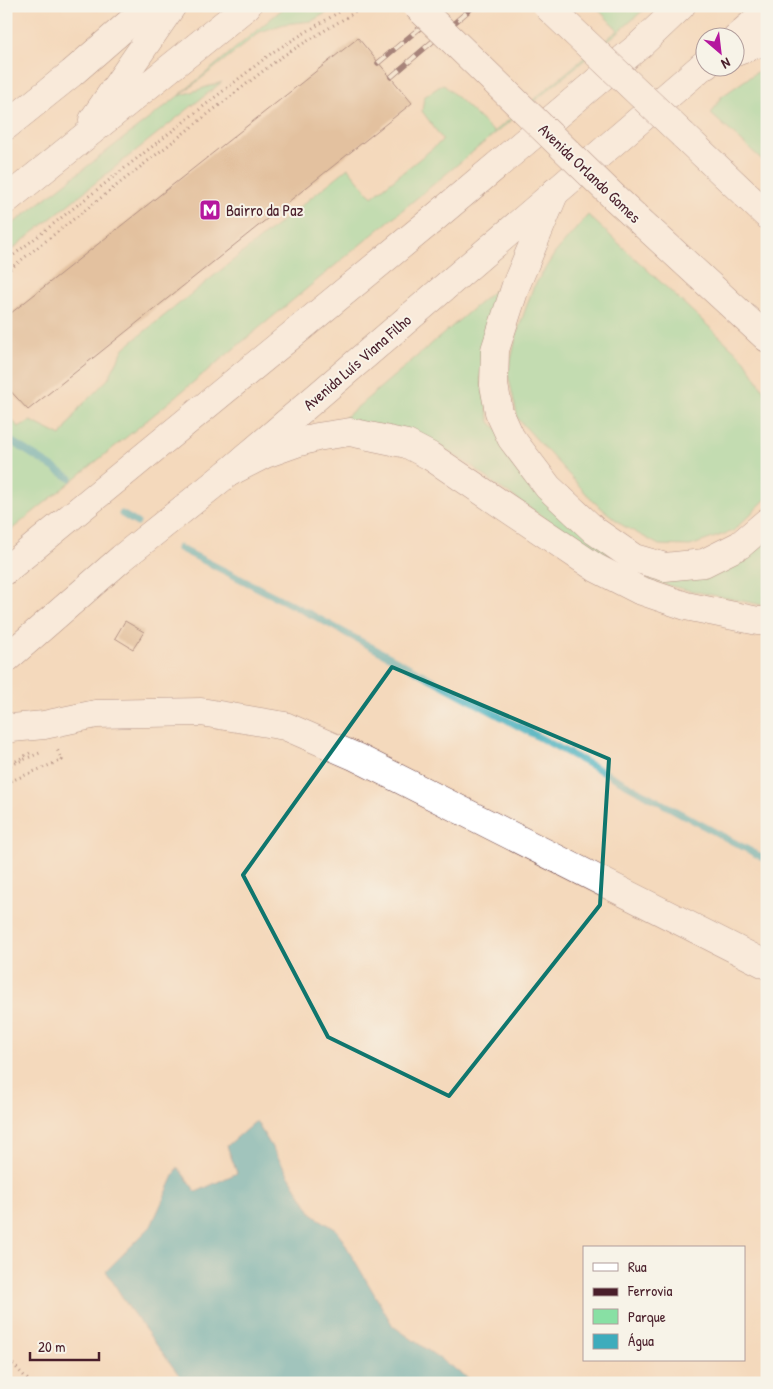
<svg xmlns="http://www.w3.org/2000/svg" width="773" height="1389" font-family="'Patrick Hand',sans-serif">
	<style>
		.green { fill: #88e0a4; stroke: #698068 }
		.water { fill: #3eacbc; stroke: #446674 }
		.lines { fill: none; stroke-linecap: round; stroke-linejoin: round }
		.stream { stroke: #3eacbc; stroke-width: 7 }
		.building { fill: #cea47b }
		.secondary-casing { stroke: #643b41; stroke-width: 29 }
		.primary-casing { stroke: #643b41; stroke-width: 29 }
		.trunk-casing { stroke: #643b41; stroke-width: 29 }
		.path { stroke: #643b41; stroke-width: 3; stroke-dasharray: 1 4; stroke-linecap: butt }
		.secondary { stroke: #fff; stroke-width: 28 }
		.primary { stroke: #fff; stroke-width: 28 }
		.trunk { stroke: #fff; stroke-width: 28 }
		.rail-casing { stroke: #4a1f2b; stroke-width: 5.5 }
		.rail { stroke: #f7f3e8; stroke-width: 4; stroke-dasharray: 11; stroke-linecap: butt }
		.primary-bridge-casing { stroke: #643b41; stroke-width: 29; stroke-linecap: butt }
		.primary-bridge { stroke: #fff; stroke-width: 28 }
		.marked { fill: none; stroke: #0f766e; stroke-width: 4; stroke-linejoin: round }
		.labels { text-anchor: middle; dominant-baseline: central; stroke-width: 4; stroke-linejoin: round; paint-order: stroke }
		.street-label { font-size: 16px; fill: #4a1f2b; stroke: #f7f3e8 }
		.poi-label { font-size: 16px; fill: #4a1f2b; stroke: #f7f3e8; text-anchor: start }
	</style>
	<rect width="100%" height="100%" fill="#f7f3e8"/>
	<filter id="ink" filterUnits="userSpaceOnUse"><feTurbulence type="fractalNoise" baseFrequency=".02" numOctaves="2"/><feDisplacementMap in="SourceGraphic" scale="10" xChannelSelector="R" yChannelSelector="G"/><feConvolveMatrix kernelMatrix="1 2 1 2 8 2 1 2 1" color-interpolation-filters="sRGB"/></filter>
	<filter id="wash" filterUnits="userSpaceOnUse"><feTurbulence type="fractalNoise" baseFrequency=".0096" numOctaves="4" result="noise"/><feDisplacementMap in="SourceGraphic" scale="20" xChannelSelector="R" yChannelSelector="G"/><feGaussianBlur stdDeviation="1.12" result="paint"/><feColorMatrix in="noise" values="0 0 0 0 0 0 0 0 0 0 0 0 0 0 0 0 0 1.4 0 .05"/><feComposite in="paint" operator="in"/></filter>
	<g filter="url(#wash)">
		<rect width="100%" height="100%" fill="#f4d9bc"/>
		<g class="green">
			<path d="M286 6H338L312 21 284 24 260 32 179 96 222 82 6 254V229L177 97Z"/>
			<path d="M595 6H648L622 29 134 431 6 534V412L18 427 31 421 61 436 79 408 108 379 124 348 348 168 372 197 443 140 422 111 424 97 443 84 494 132 618 30Z"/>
			<path d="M767 65V164L711 114 721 97Z"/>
			<path d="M588 215 745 360 767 396V498L733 531 690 546 659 545 622 525 593 501 518 419 508 374 517 333 533 288 555 253Z"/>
			<path d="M512 279 487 339 480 377 490 422 648 570 767 537V606L687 590 650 581 607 561 499 487 472 466 442 448 393 427 341 421 497 288Z"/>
		</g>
		<path class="water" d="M256 1121 313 1215 337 1230 393 1326 475 1383H185L129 1308 106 1271 151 1226 178 1167 196 1192 237 1173 227 1146Z"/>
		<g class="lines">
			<g class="stream">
				<path d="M6 438 70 478"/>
				<path d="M122 514 137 523"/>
				<path d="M179 548 314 616 767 860"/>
			</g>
		</g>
		<g id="blocks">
			<g class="building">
				<path d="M358 38 412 103 28 410 6 386V317Z"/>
				<path d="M125 621 144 632 133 649 115 638Z"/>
			</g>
		</g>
	</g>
	<g filter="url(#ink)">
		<use href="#blocks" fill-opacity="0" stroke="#643b41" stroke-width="1"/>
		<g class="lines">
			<g class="secondary-casing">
				<g id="secondary">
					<path d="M736 38 767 11"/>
					<path d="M6 126 72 73 149 6"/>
					<path d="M6 659 122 558 228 473 706 63"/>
					<path d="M6 726 12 728 44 725 96 714 201 712 285 726 356 757 767 965"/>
				</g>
			</g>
			<g class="primary-casing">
				<g id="primary">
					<path d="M736 52 767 40"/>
					<path d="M702 66 706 65"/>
					<path d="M683 135 767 215"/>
					<path d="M555 192 516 285 495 350 494 385 499 412 511 438 548 487 595 531 634 558 665 567 704 563 740 545 767 522"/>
					<path d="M614 197 767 338"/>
					<path d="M228 473 265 454 296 443 317 437 350 432 407 444 430 456 596 568 639 590 686 606 758 621H767"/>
				</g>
			</g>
			<g class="trunk-casing">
				<g id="trunk">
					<path d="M93 120 172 6"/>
					<path d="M6 200 247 6"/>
					<path d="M6 570 432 220 640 45 681 6"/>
				</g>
			</g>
			<g class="path">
				<path d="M6 261 273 52 349 6"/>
				<path d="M6 272 281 57 365 6"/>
				<path d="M16 761 30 753"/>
				<path d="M6 767 42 752"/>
				<path d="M6 783 62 760 56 747"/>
				<path d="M6 1357 31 1383"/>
			</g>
			<use href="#secondary" class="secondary"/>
			<use href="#primary" class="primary"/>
			<use href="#trunk" class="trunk"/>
			<g class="rail-casing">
				<g id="rail">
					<path d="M378 63 446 6"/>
					<path d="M391 77 474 6"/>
					<path d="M6 390 8 388"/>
				</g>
			</g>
			<use href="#rail" class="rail"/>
			<g class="primary-bridge-casing">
				<g id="primary-bridge">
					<path d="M417 6 614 197"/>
					<path d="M547 6 683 135"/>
				</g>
			</g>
			<use href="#primary-bridge" class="primary-bridge"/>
		</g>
	</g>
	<path d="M0 0H773V1389H0ZM392 667 609 759 600 905 449 1096 328 1037 243 875Z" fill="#f4d9bc" fill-opacity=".55" fill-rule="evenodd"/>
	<path class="marked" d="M392 667 609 759 600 905 449 1096 328 1037 243 875Z"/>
	<defs>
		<g id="metro-square" transform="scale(1.125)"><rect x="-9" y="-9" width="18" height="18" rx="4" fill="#b5179e" stroke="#f7f3e8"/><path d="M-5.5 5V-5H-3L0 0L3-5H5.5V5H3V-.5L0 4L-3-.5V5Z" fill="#fff"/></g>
	</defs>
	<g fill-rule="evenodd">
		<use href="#metro-square" x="210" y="210"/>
	</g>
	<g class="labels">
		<g class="street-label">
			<text transform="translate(590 173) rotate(44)">Avenida Orlando Gomes</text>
			<text transform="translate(357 362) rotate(-41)">Avenida Luís Viana Filho</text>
		</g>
		<g class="poi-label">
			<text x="226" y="210">Bairro da Paz</text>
		</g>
	</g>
	<rect width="773" height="1389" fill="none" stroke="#f7f3e8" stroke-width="25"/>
	<rect x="583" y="1246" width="162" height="115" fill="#f7f3e8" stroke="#b29e9c"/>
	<rect x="593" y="1263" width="25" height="8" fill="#ffffff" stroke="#b29e9c"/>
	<text x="628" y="1272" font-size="15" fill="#4a1f2b">Rua</text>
	<rect x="593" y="1288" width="25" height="8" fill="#4a1f2b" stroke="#b29e9c"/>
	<text x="628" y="1296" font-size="15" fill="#4a1f2b">Ferrovia</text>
	<rect x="593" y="1309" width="25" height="15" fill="#88e0a4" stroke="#b29e9c"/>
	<text x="628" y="1322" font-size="15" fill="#4a1f2b">Parque</text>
	<rect x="593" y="1334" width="25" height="15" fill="#3eacbc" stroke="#b29e9c"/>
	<text x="628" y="1346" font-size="15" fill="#4a1f2b">Água</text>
	<g transform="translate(720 52) rotate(152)"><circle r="24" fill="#f7f3e8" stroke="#b29e9c"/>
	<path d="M0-4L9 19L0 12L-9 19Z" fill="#b5179e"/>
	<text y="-8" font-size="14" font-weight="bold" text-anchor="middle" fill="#4a1f2b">N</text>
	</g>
	<path d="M30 1352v8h69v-8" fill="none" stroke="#4a1f2b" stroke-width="2.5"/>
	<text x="38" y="1352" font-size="15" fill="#4a1f2b" stroke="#f7f3e8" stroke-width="4" paint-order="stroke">20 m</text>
</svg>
